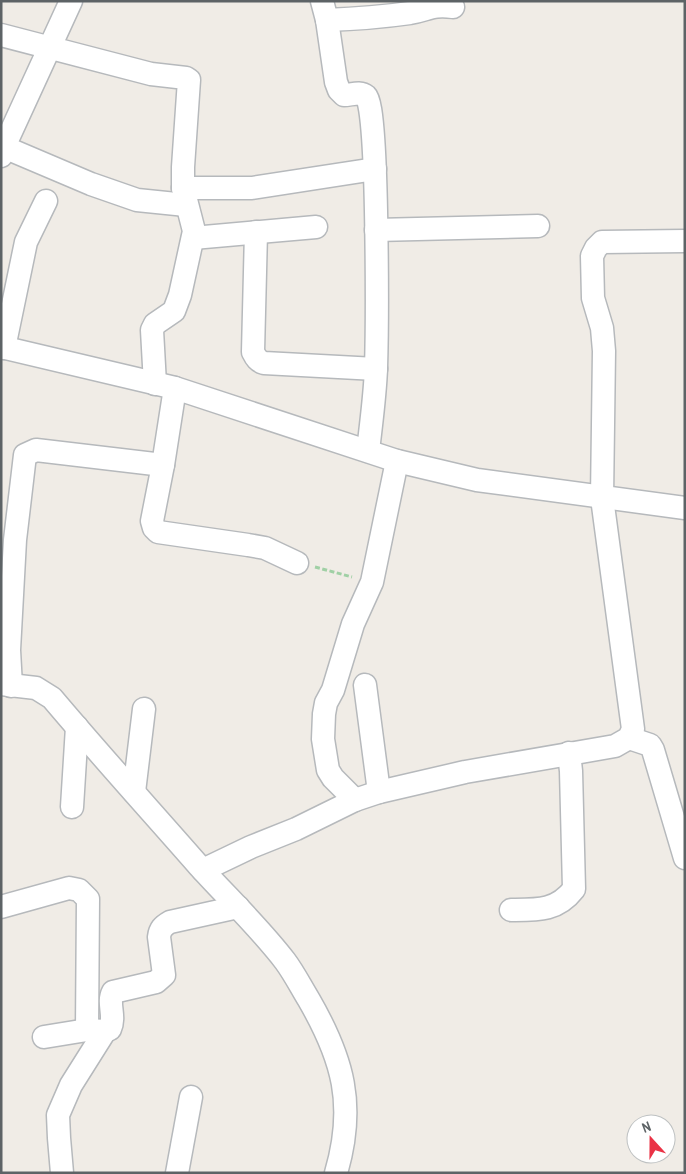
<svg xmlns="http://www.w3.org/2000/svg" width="686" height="1174" font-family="'Archivo Narrow',sans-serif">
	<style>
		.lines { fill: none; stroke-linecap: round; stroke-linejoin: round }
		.minor-casing { stroke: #b6b9bc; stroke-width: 25 }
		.path { stroke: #a0d0a5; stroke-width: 3; stroke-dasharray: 5 2.5; stroke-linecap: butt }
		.minor { stroke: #fff; stroke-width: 22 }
	</style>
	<rect width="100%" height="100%" fill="#f0ece6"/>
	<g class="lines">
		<g class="minor-casing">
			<g id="minor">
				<path d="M322 1 327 20 336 82 339 90 344 95C351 95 360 91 366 96 379 108 377 336 376 368 375 396 371 424 368 451"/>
				<path d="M327 20C355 19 382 17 410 13 428 10 432 4 453 7"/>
				<path d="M1 35 151 74 186 78 189 80 183 167V188L194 231 180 295 174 311 155 324 152 330 155 384"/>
				<path d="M4 147 91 184 137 200 186 205"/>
				<path d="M1 156 4 147 71 1"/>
				<path d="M183 188H252L375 169"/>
				<path d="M376 230 538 226"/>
				<path d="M256 232 253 352C256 358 258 361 264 363L376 369"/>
				<path d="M193 238 316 227"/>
				<path d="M1 347 175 388 397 461 477 480 685 508"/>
				<path d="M4 348 26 242 46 201"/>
				<path d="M175 388 163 465 152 521 154 528 158 532 248 545 265 548 297 563"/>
				<path d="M1 684 36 688 52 698C100 755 150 810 199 866 228 898 259 927 285 961 294 973 301 987 309 1000 343 1059 356 1105 336 1173"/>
				<path d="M365 685 379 792"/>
				<path d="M11 686 9 650 15 540 25 455 36 450 163 465"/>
				<path d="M629 738 650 745 653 750 685 858"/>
				<path d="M134 792 144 709"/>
				<path d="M355 800 333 778 328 770 323 739 324 714 326 703 333 690 353 624 372 582 397 461"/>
				<path d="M72 807 77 727"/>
				<path d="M203 870 251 847 296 829 355 800 379 792 465 772 615 746 629 738 633 729 602 498 604 351 602 328 593 298 592 256 596 248 602 242 685 241"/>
				<path d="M1 907 69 888 79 890 88 899 87 1030"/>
				<path d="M511 910C538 910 557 911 574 889L571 771 569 753"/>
				<path d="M44 1037 87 1030 105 1031 110 1029C116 1016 107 1003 113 992L156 982 164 975 159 937C160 929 163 926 170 922L238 907"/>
				<path d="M62 1173 59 1138 58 1115 71 1085 105 1031"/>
				<path d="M177 1173 191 1097"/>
			</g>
		</g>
		<path class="path" d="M315 567 352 577"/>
		<use href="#minor" class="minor"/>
	</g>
	<rect width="686" height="1174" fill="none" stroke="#5d6366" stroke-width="5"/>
	<g transform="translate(651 1139) rotate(339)"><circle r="24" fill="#ffffff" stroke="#bec1c2"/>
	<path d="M0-4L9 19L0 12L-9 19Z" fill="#ea3245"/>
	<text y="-8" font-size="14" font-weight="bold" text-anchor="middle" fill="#5d6366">N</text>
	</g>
</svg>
